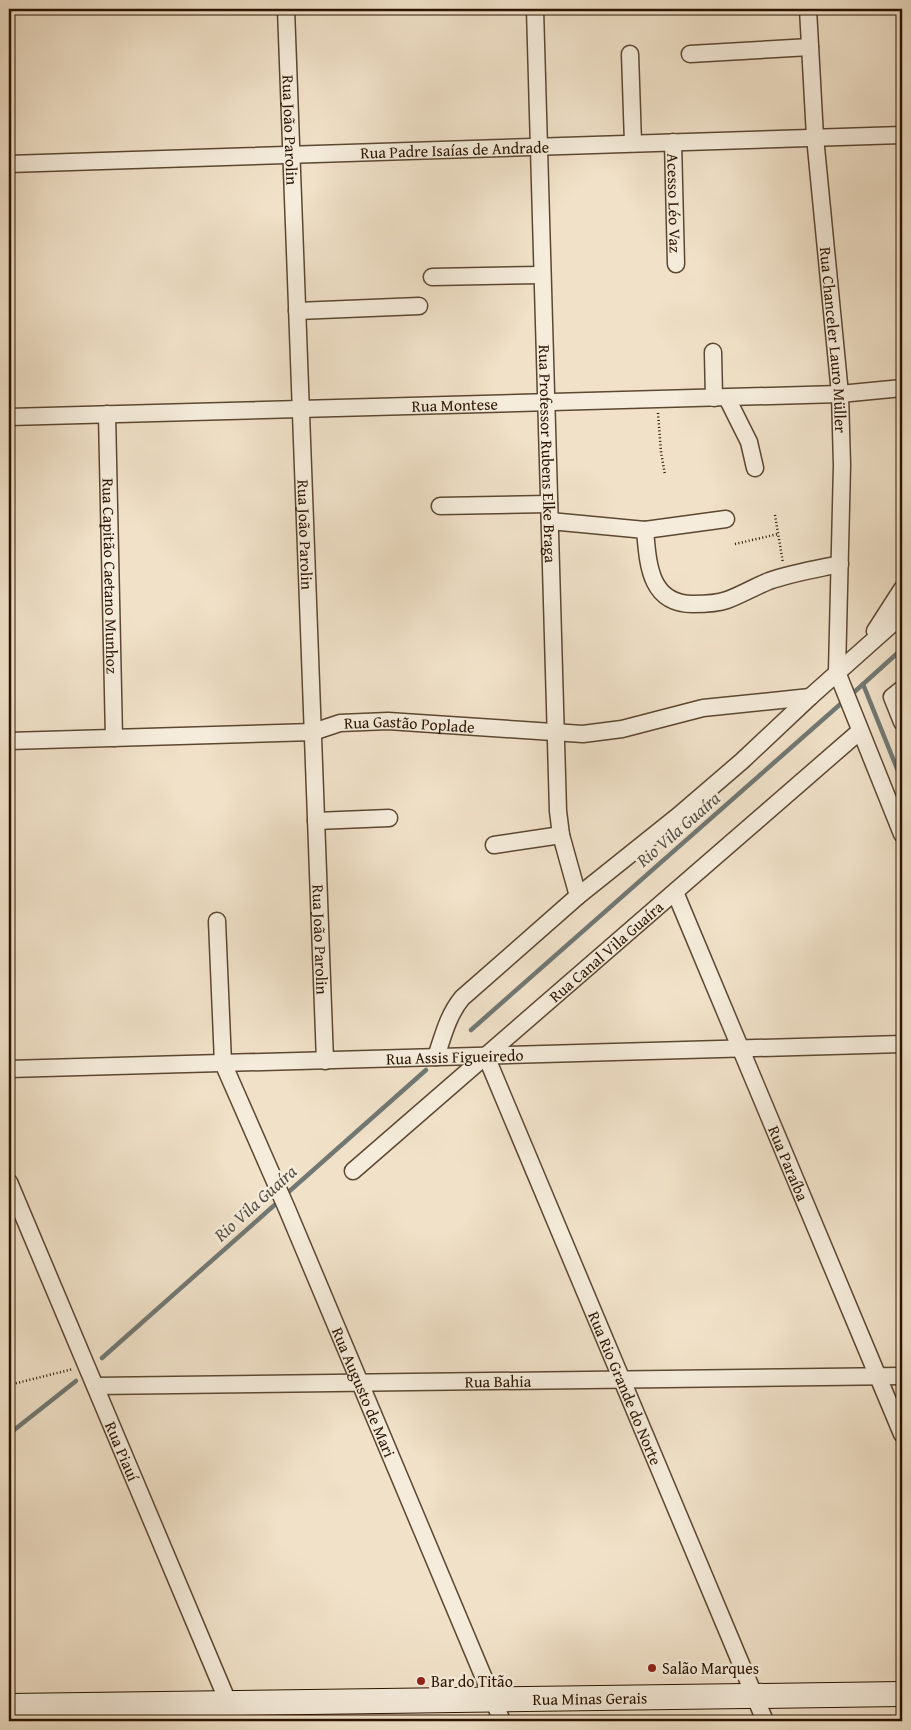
<svg xmlns="http://www.w3.org/2000/svg" width="911" height="1730" font-family="'Gentium Book Plus',serif">
	<style>
		.lines { fill: none; stroke-linecap: round; stroke-linejoin: round }
		.stream { stroke: #717873; stroke-width: 4.5 }
		.street-casing { stroke: #5c4732; stroke-width: 19 }
		.secondary-casing { stroke: #2b1400; stroke-width: 26 }
		.path { stroke: #2b1400; stroke-width: 2.5; stroke-dasharray: 1 2.5; stroke-linecap: butt }
		.street { stroke: #f5ecdb; stroke-width: 16 }
		.secondary { stroke: #f5ecdb; stroke-width: 24 }
		.poi-dot { fill: #8f2418; stroke: #f5ecdb; stroke-width: 2 }
		.labels { text-anchor: middle; dominant-baseline: central; stroke-width: 5; stroke-linejoin: round; paint-order: stroke }
		.street-label { font-size: 16px; fill: #2b1400; stroke: #f5ecdb }
		.poi-label { font-size: 16px; fill: #2b1400; stroke: #f5ecdb; text-anchor: start }
		.water-label { font-size: 18px; font-style: italic; fill: #544e43; stroke: #f5ecdb }
	</style>
	<rect width="100%" height="100%" fill="#f0e1c8"/>
	<filter id="stains"><feTurbulence type="fractalNoise" baseFrequency=".004" numOctaves="4"/><feColorMatrix values="0 0 0 0 .2 0 0 0 0 .09 0 0 0 0 .02 0 0 0 .5 -.17"/></filter>
	<radialGradient id="worn" r=".72"><stop offset=".6" stop-color="#630" stop-opacity="0"/><stop offset="1" stop-color="#630" stop-opacity=".3"/></radialGradient>
	<g class="lines">
		<g class="stream">
			<path d="M863 684 902 781"/>
			<path d="M851 695 902 649"/>
			<path d="M471 1030 845 700"/>
			<path d="M284 1196 426 1070"/>
			<path d="M102 1358 279 1201"/>
			<path d="M9 1434 76 1381"/>
		</g>
		<g class="street-casing">
			<g id="street">
				<path id="s1" d="M286 9 325 1061"/>
				<path id="s2" d="M535 9 558 811 561 835 578 896"/>
				<path id="s3" d="M808 9 815 137 840 394 842 465 837 672 902 834"/>
				<path d="M630 54 633 143"/>
				<path d="M690 54 810 47"/>
				<path id="s4" d="M673 142 676 264"/>
				<path id="s5" d="M9 164 902 135"/>
				<path d="M432 277 542 275"/>
				<path d="M297 311 419 306"/>
				<path d="M713 352 714 398"/>
				<path d="M727 398 749 442 755 468"/>
				<path id="s6" d="M107 414 114 738"/>
				<path id="s7" d="M9 417 840 394 902 388"/>
				<path d="M440 506 549 504"/>
				<path d="M550 521 645 530 726 519"/>
				<path d="M645 530C648 563 649 604 693 604 704 604 716 604 727 600 741 595 754 587 769 581 792 573 816 569 840 564"/>
				<path d="M875 631 902 589"/>
				<path d="M902 689 892 697 902 722"/>
				<path id="s8" d="M9 741 313 732 340 723 388 721 583 734 622 729 703 708 810 697"/>
				<path d="M316 821 389 818"/>
				<path d="M494 845 561 835"/>
				<path id="s9" d="M675 892 902 1434"/>
				<path id="s10" d="M217 921 223 1063 287 1209 502 1721"/>
				<path id="s11" d="M486 1056 765 1721"/>
				<path d="M436 1057C443 1036 448 1015 462 998L578 896 678 816 742 761 810 697 902 615"/>
				<path id="s12" d="M9 1069 902 1044"/>
				<path id="s13" d="M353 1171 860 731"/>
				<path id="s14" d="M9 1182 236 1721"/>
				<path id="s15" d="M96 1386 902 1376"/>
			</g>
		</g>
		<g class="secondary-casing">
			<g id="secondary">
				<path id="s16" d="M9 1706 902 1694"/>
			</g>
		</g>
		<g class="path">
			<path d="M658 413 661 452 665 475"/>
			<path d="M775 515 783 563"/>
			<path d="M735 544 778 534"/>
			<path d="M9 1385 73 1369"/>
		</g>
		<use href="#street" class="street"/>
		<use href="#secondary" class="secondary"/>
	</g>
	<g class="poi-dot">
		<circle cx="652" cy="1668" r="5"/>
		<circle cx="421" cy="1681" r="5"/>
	</g>
	<g class="labels">
		<g class="street-label">
			<text stroke="none"><textPath href="#s1" startOffset="121">Rua João Parolin</textPath></text>
			<text stroke="none"><textPath href="#s5" startOffset="446">Rua Padre Isaías de Andrade</textPath></text>
			<text stroke="none"><textPath href="#s4" startOffset="61">Acesso Léo Vaz</textPath></text>
			<text stroke="none"><textPath href="#s3" startOffset="332">Rua Chanceler Lauro Müller</textPath></text>
			<text stroke="none"><textPath href="#s7" startOffset="446">Rua Montese</textPath></text>
			<text stroke="none"><textPath href="#s2" startOffset="445">Rua Professor Rubens Elke Braga</textPath></text>
			<text stroke="none"><textPath href="#s1" startOffset="526">Rua João Parolin</textPath></text>
			<text stroke="none"><textPath href="#s6" startOffset="162">Rua Capitão Caetano Munhoz</textPath></text>
			<text stroke="none"><textPath href="#s8" startOffset="402">Rua Gastão Poplade</textPath></text>
			<text stroke="none"><textPath href="#s1" startOffset="931">Rua João Parolin</textPath></text>
			<text stroke="none"><textPath href="#s13" startOffset="335">Rua Canal Vila Guaíra</textPath></text>
			<text stroke="none"><textPath href="#s12" startOffset="446">Rua Assis Figueiredo</textPath></text>
			<text stroke="none"><textPath href="#s9" startOffset="294">Rua Paraíba</textPath></text>
			<text stroke="none"><textPath href="#s15" startOffset="402">Rua Bahia</textPath></text>
			<text stroke="none"><textPath href="#s11" startOffset="360">Rua Rio Grande do Norte</textPath></text>
			<text stroke="none"><textPath href="#s10" startOffset="500">Rua Augusto de Mari</textPath></text>
			<text stroke="none"><textPath href="#s14" startOffset="292">Rua Piauí</textPath></text>
			<text stroke="none"><textPath href="#s16" startOffset="581">Rua Minas Gerais</textPath></text>
		</g>
		<g class="poi-label">
			<text x="662" y="1668">Salão Marques</text>
			<text x="431" y="1681">Bar do Titão</text>
		</g>
		<g class="water-label">
			<text transform="translate(678 829) rotate(-41)">Rio Vila Guaíra</text>
			<text transform="translate(255 1203) rotate(-42)">Rio Vila Guaíra</text>
		</g>
	</g>
	<rect width="911" height="1730" fill="none" stroke="#f0e1c8" stroke-width="30"/>
	<rect x="10" y="10" width="891" height="1710" fill="none" stroke="#2b1400" stroke-width="2.5"/>
	<rect x="15" y="15" width="881" height="1700" fill="none" stroke="#2b1400"/>
	<rect width="100%" height="100%" filter="url(#stains)"/>
	<rect width="100%" height="100%" fill="url(#worn)"/>
</svg>
